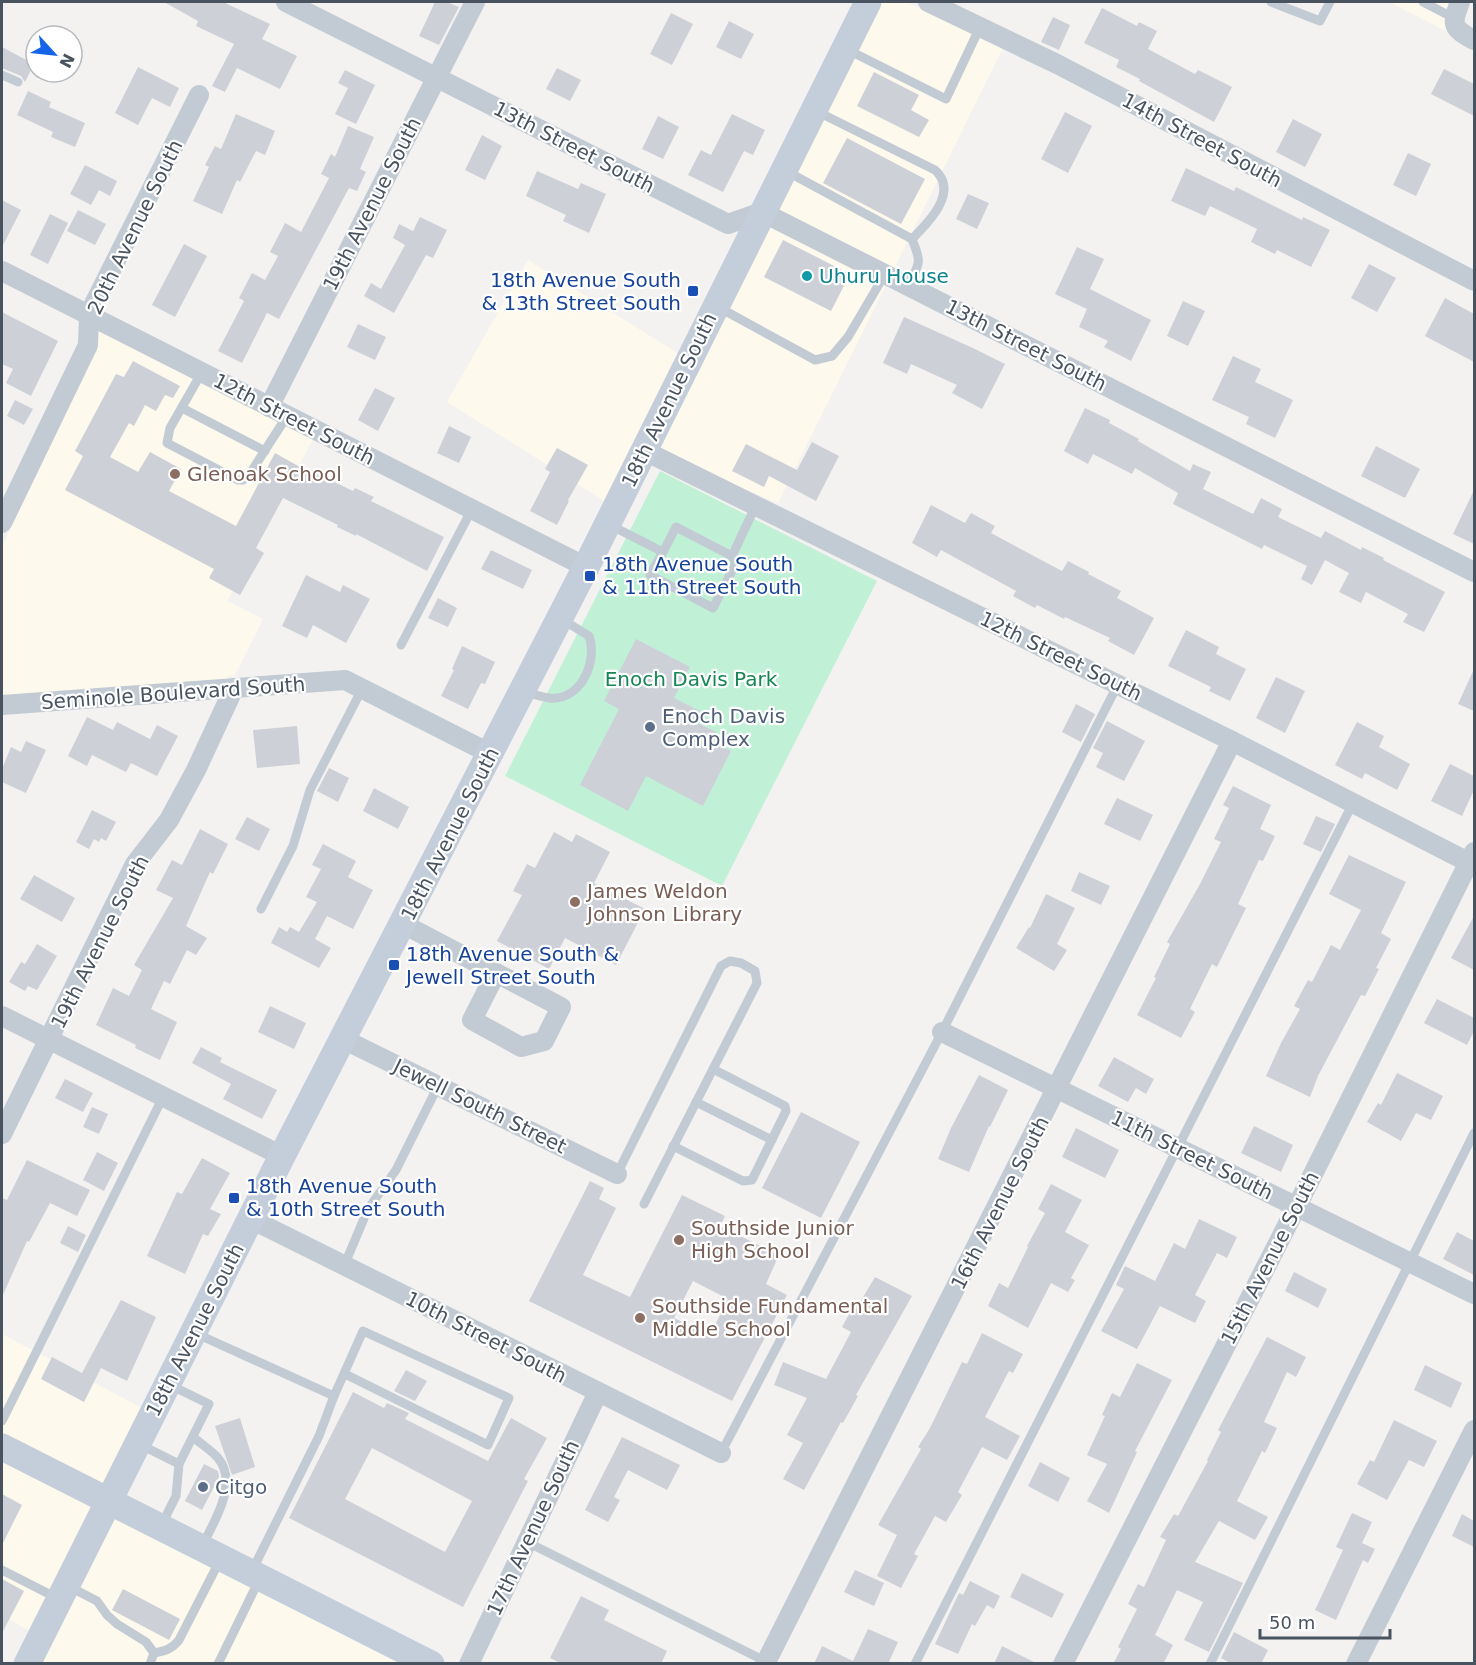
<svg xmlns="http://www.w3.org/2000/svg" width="1476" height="1665" font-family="'DejaVu Sans',sans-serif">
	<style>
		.commercial { fill: #fdf9ec }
		.green { fill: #c0f1d6 }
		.building { fill: #cdd0d7; fill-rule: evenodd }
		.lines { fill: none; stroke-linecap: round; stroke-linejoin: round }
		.lane { stroke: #c2cbd3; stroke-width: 9 }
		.street { stroke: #c2cbd3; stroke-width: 20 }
		.secondary { stroke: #c4cdda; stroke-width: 27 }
		.culture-dot { fill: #0f9aa8; stroke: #fff; stroke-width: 2 }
		.transit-dot { fill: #1a4fb4; stroke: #fff; stroke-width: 2 }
		.education-dot { fill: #8d6e63; stroke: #fff; stroke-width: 2 }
		.service-dot { fill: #5c6f8a; stroke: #fff; stroke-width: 2 }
		.labels { text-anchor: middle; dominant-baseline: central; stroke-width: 4.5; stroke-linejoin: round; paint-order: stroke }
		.street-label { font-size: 20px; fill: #495360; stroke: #fff }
		.culture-label { font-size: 20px; fill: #0d838f; stroke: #fff; text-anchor: start }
		.transit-label { font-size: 20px; fill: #164399; stroke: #fff; text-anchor: start }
		.education-label { font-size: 20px; fill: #785e54; stroke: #fff; text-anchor: start }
		.park-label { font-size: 20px; fill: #158554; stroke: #fff }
		.service-label { font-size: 20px; fill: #4e5e75; stroke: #fff; text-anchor: start }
	</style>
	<rect width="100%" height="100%" fill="#f4f2f1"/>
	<g class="commercial">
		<path d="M880 2H907L1003 48 894 269 775 209Z"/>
		<path d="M1389 2H1449L1444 14 1445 21 1452 34Z"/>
		<path d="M767 225 886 285 778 503 739 487 658 447Z"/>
		<path d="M528 260 679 354 606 502 447 402Z"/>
		<path d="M99 329 313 439 227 601 263 619 234 677 229 675 227 679 2 696V546L97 350Z"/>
		<path d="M2 1334 144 1409 103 1489 2 1437Z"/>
		<path d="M2 1457 96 1505 31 1632 2 1615Z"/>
		<path d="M114 1514 411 1664H38Z"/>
	</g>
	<path class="green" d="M660 471 877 581 722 886 505 776Z"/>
	<g class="building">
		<path d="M164 2H223L270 24 262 39 297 56 280 89 237 68 225 92 212 86 234 44 196 26 198 21Z"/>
		<path d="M435 2H447L459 7 439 45 419 36Z"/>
		<path d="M1102 8 1137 26 1139 22 1157 31 1148 49 1195 74 1198 70 1232 87 1214 122 1139 81 1140 79 1116 67 1119 60 1084 43Z"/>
		<path d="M671 13 693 24 672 65 650 54Z"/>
		<path d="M1053 17 1070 25 1059 50 1041 42Z"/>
		<path d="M729 21 754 34 741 59 716 47Z"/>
		<path d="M2 47 34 64 25 82 21 76 2 68Z"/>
		<path d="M138 67 179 88 170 107 152 98 138 125 115 113Z"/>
		<path d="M557 68 581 80 570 101 546 89Z"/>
		<path d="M1444 69 1474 84V116L1431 94Z"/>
		<path d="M345 70 375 85 356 124 335 114 348 88 338 83Z"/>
		<path d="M874 72 919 95 911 110 929 120 919 137 857 106Z"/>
		<path d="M28 91 51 102 49 107 85 123 75 147 51 137 53 132 17 115Z"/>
		<path d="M1065 112 1092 126 1068 173 1041 159Z"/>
		<path d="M236 114 275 131 265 155 256 151 240 182 237 180 222 214 193 201 209 167 205 165 215 146 221 149Z"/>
		<path d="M732 114 765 130 753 155 744 151 723 192 688 175 701 150 711 155Z"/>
		<path d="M658 116 679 127 663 159 642 149Z"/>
		<path d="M1293 119 1322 134 1305 167 1276 152Z"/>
		<path d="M348 126 374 137 360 169 366 172 357 191 349 188 279 319 267 313 242 363 218 351 244 301 239 298 252 273 265 280 278 256 270 252 285 223 301 232 329 178 321 174 331 154 335 157Z"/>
		<path d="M482 135 502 146 485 180 465 170Z"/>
		<path d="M847 138 925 179 901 224 823 183Z"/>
		<path d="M1408 153 1431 164 1416 196 1393 185Z"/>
		<path d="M85 165 117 181 110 196 99 190 91 205 70 194Z"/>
		<path d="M1186 168 1234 191 1236 187 1302 220 1303 217 1330 230 1311 267 1277 250 1275 254 1251 242 1257 229 1210 206 1205 216 1171 201Z"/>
		<path d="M537 171 578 189 581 183 606 194 589 233 563 221 566 215 526 196Z"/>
		<path d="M968 194 989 203 977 229 956 219Z"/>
		<path d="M2 200 21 210 2 247Z"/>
		<path d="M78 210 106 224 95 245 67 231Z"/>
		<path d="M50 214 68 223 48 264 30 255Z"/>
		<path d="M420 217 447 230 433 258 426 255 394 313 364 296 371 283 381 289 405 245 393 238 399 224 413 231Z"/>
		<path d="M783 240 850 274 831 311 764 277Z"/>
		<path d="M184 244 207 256 175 317 152 305Z"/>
		<path d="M1077 247 1104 259 1090 289 1151 320 1131 361 1104 347 1108 341 1079 327 1087 309 1055 294Z"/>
		<path d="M1369 264 1396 278 1377 312 1351 298Z"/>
		<path d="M1445 298 1474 314V362L1425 336Z"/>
		<path d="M1183 301 1205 311 1188 346 1167 336Z"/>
		<path d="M2 312 58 341 31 396 6 383 13 369 2 364Z"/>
		<path d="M904 317 975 349 1005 364 982 409 952 393 957 385 911 364 907 374 883 363Z"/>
		<path d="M358 324 386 337 375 360 347 347Z"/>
		<path d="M1233 356 1261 369 1255 382 1293 400 1275 438 1246 424 1249 417 1212 400Z"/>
		<path d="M133 361 180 386 173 398 165 395 156 411 145 405 134 426 129 423 110 457 138 472 150 452 181 469 169 491 236 526 275 453 316 476 318 474 353 491 355 488 374 497 371 501 444 537 427 571 356 534V536L337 527 338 525 283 498 256 548 264 553 240 595 209 578 214 569 65 490 83 456 75 451 116 374 124 377Z"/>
		<path d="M375 388 395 398 378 431 358 420Z"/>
		<path d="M15 400 33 409 24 425 7 416Z"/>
		<path d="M1085 408 1110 420 1109 423 1139 439 1138 441 1190 471 1193 464 1211 472 1203 489 1253 514 1261 498 1282 509 1278 517 1321 538 1325 531 1361 550 1362 547 1384 558 1383 560 1445 592 1424 632 1403 622 1408 614 1366 592 1361 603 1339 592 1349 573 1325 560 1312 585 1301 579 1307 566 1264 545 1262 549 1173 504 1178 493 1135 468 1132 474 1093 454 1088 464 1064 451Z"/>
		<path d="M449 426 471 437 459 463 437 453Z"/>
		<path d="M812 442 839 456 816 501 769 476 764 487 732 471 746 444 797 470Z"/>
		<path d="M1376 446 1420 469 1405 498 1361 476Z"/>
		<path d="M557 448 588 465 568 500 569 501 557 525 530 511 550 472 545 469Z"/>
		<path d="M1474 490V544L1453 534Z"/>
		<path d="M931 505 965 523 971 513 995 526 991 533 1062 571 1068 561 1089 572 1088 574 1121 591 1117 598 1154 618 1134 655 1108 641 1110 638 1065 617 1064 619 1037 605 1035 608 1013 596 1016 591 941 550 937 557 912 543Z"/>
		<path d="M491 550 532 570 523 589 481 569Z"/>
		<path d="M306 575 340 592 343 585 370 599 346 643 313 625 307 638 282 626Z"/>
		<path d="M438 598 457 608 448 627 428 618Z"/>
		<path d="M1186 630 1219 647 1216 654 1246 669 1230 701 1209 691 1211 687 1168 666Z"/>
		<path d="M636 639 690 667 674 698 700 711 694 721 716 732 712 741 731 751 703 806 646 776 628 811 580 785 619 709 604 701Z"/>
		<path d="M462 646 495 662 485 684 481 683 468 709 441 696 454 670 452 669Z"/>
		<path d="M1474 669V711L1458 704Z"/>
		<path d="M1276 677 1305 691 1285 733 1256 718Z"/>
		<path d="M1076 704 1095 714 1081 742 1062 732Z"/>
		<path d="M87 717 113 730 117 722 150 739 157 725 178 736 157 776 131 763 126 772 92 755 87 766 68 756Z"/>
		<path d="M1107 721 1145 741 1124 781 1096 767 1103 753 1093 748Z"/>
		<path d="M1357 722 1384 736 1379 747 1410 764 1397 790 1365 773 1362 779 1335 765Z"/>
		<path d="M297 726 300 764 257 768 253 730Z"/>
		<path d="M26 741 46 750 26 793 2 782V769L11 747 21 752Z"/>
		<path d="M1450 764 1474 776V790L1462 816 1431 801Z"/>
		<path d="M329 768 349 778 338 802 317 791Z"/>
		<path d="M1233 786 1271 805 1260 829 1275 836 1263 861 1259 860 1238 904 1246 908 1217 967 1212 964 1190 1009 1195 1012 1181 1038 1137 1015 1156 978 1154 977 1170 944 1167 942 1200 884 1221 842 1214 839 1229 808 1223 805Z"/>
		<path d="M374 788 409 807 398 829 363 811Z"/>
		<path d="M1117 798 1153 815 1140 841 1104 824Z"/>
		<path d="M92 810 116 822 106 841 101 838 99 842 94 839 89 849 76 842Z"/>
		<path d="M1316 816 1335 824 1321 852 1303 844Z"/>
		<path d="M247 817 270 829 259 851 235 839Z"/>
		<path d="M200 829 228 844 213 874 210 872 186 926 207 938 196 955 187 950 170 984 164 981 151 1009 177 1022 160 1060 135 1048 136 1045 96 1025 113 988 129 996 142 970 134 965 173 898 156 890 172 860 182 865Z"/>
		<path d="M554 832 572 842 576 834 610 852 594 883 645 909 616 965 565 938 549 969 497 941 522 895 513 891 527 864 535 868Z"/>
		<path d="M323 844 356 861 348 877 373 890 353 929 327 916 315 939 331 948 319 968 271 943 279 927 287 932 290 927 299 932 317 902 306 897 321 869 312 865Z"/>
		<path d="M1349 855 1406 882 1381 933 1391 939 1376 968 1379 969 1365 996 1361 995 1318 1076 1310 1097 1266 1076 1281 1043 1300 1009 1294 1006 1308 980 1312 982 1331 945 1340 950 1361 910 1329 894Z"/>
		<path d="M1079 872 1110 886 1101 905 1071 891Z"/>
		<path d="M34 875 75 898 62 922 20 899Z"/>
		<path d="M1046 894 1075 908 1057 944 1067 950 1054 971 1016 948 1029 927 1030 928Z"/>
		<path d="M1474 916V970L1451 958Z"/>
		<path d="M37 944 57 956 37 990 28 986 25 991 9 982 21 962 25 964Z"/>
		<path d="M1437 999 1474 1018V1031L1467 1045 1424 1023Z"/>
		<path d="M270 1006 306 1023 294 1049 258 1032Z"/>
		<path d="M201 1047 222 1058 220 1062 277 1090 262 1119 223 1099 231 1084 192 1063Z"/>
		<path d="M1114 1057 1154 1079 1146 1094 1136 1088 1128 1102 1098 1086Z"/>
		<path d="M1397 1073 1443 1096 1431 1120 1416 1113 1401 1141 1367 1122 1378 1103 1381 1105Z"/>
		<path d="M979 1075 1008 1090 990 1127 989 1126 969 1172 938 1159 951 1128Z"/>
		<path d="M65 1079 93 1093 83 1112 55 1098Z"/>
		<path d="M92 1107 108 1114 99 1134 83 1127Z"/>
		<path d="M801 1112 860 1142 821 1218 762 1188Z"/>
		<path d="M1254 1126 1293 1145 1281 1172 1241 1153Z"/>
		<path d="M1076 1128 1119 1150 1105 1178 1062 1157Z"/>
		<path d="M97 1152 118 1163 104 1191 83 1180Z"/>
		<path d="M202 1158 230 1173 210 1209 221 1214 208 1236 203 1234 185 1274 147 1256 177 1192 182 1194Z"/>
		<path d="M27 1160 90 1190 77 1216 50 1203 29 1242 27 1241 2 1297V1198L7 1200Z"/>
		<path d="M590 1181 604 1188 599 1199 616 1208 583 1275 630 1297 682 1195 725 1216 720 1226 779 1255 766 1284 787 1295 732 1401 529 1301ZM693 1281 728 1299 710 1335 674 1318Z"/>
		<path d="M1051 1184 1082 1200 1065 1232 1089 1245 1071 1278 1075 1280 1068 1292 1051 1283 1028 1328 988 1306 999 1283 1008 1288 1028 1247 1027 1246 1045 1213 1038 1209Z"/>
		<path d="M1199 1219 1237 1237 1227 1258 1217 1253 1195 1295 1206 1301 1195 1323 1160 1306 1137 1349 1101 1331 1124 1289 1116 1285 1125 1266 1155 1281 1174 1243 1185 1249Z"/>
		<path d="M68 1226 86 1235 78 1252 60 1243Z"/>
		<path d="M1457 1232 1474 1241V1275L1443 1259Z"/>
		<path d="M1294 1272 1327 1289 1318 1308 1285 1291Z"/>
		<path d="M875 1277 912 1296 856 1395 858 1396 843 1423 841 1422 804 1490 783 1479 803 1443 787 1435 807 1398 774 1385 783 1362 826 1379 851 1332 842 1327 853 1307 856 1309Z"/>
		<path d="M121 1300 156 1317 127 1381 101 1368 84 1402 41 1379 52 1357 82 1373Z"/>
		<path d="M982 1333 1023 1354 1013 1373 1009 1371 985 1417 1020 1436 1007 1460 982 1447 958 1492 962 1495 946 1522 935 1516 914 1554 918 1556 901 1588 877 1576 897 1535 878 1525 921 1449 918 1447 930 1428 962 1362 967 1364Z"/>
		<path d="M1267 1337 1306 1357 1296 1377 1287 1372 1264 1422 1277 1428 1265 1453 1262 1451 1237 1501 1268 1517 1255 1540 1219 1521 1195 1562 1243 1583 1209 1652 1184 1640 1203 1602 1177 1590 1155 1635 1173 1645 1163 1664H1113L1121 1649 1118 1647 1137 1609 1128 1604 1138 1584 1144 1587 1166 1540 1160 1537 1174 1514 1178 1516 1208 1461 1207 1460 1221 1432 1218 1430Z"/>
		<path d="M1137 1363 1172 1380 1135 1451 1137 1452 1109 1513 1087 1501 1107 1464 1087 1455 1105 1416 1102 1415 1112 1393 1120 1397Z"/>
		<path d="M1425 1365 1462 1383 1451 1408 1414 1390Z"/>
		<path d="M406 1370 427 1381 415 1401 394 1391Z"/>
		<path d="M353 1392 384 1408 387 1403 409 1413 405 1419 488 1461 511 1418 547 1438 524 1479 528 1481 463 1607 289 1518ZM372 1448 472 1501 445 1552 345 1499Z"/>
		<path d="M240 1418 255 1467 232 1475 215 1426Z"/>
		<path d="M1394 1420 1437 1441 1424 1467 1409 1460 1387 1500 1357 1484 1370 1460 1374 1462Z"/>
		<path d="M622 1437 680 1465 667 1490 628 1470 614 1497 620 1500 608 1522 585 1510Z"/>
		<path d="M1040 1462 1070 1478 1058 1502 1028 1486Z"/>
		<path d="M204 1464 218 1471 219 1477 202 1510 185 1501Z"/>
		<path d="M2 1494 22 1505 2 1545Z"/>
		<path d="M1352 1513 1372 1522 1362 1543 1375 1549 1368 1563 1363 1560 1336 1620 1315 1610 1343 1550 1336 1547Z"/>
		<path d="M1462 1514 1474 1521V1547L1452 1536Z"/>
		<path d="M855 1570 884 1583 874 1606 844 1592Z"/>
		<path d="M1022 1573 1064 1594 1052 1618 1010 1597Z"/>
		<path d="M2 1579 24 1591 2 1633Z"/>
		<path d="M970 1581 1000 1596 994 1609 987 1605 975 1626 972 1624 958 1654 935 1644 959 1593 963 1595Z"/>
		<path d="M123 1589 180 1619 169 1640 112 1610Z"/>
		<path d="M581 1596 609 1610 604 1620 667 1651 661 1664H562L550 1658Z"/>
		<path d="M868 1629 898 1642 888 1664H814L822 1646 853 1661Z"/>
		<path d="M1234 1632 1268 1650 1261 1664H1232L1221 1658Z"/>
		<path d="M1002 1646 1038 1664H994Z"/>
	</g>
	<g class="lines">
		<g class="lane">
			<path d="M1271 2 1320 21 1330 2"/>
			<path d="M1423 2 1454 18"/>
			<path d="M848 50 946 99 980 27"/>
			<path d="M2 75 18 82"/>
			<path d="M816 111 935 170C959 192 929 222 912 239"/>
			<path d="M786 171 912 239C922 264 920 262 908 286"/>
			<path d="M718 307 815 360 832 356 848 337 885 274"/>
			<path d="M202 372 170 428 167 443 238 480H243L251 472 287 416"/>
			<path d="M182 408 265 451"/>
			<path d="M610 525 663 552 676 527 732 556 756 505"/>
			<path d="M663 552 650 575 713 608 736 563 732 556"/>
			<path d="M401 645 472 509"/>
			<path d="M526 692C533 694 542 697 549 698 581 701 598 662 589 636L563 620"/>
			<path d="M261 909 293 846 310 790 362 689"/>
			<path d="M696 1102 772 1140"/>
			<path d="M673 1146 743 1181 752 1180 786 1111 785 1106 713 1069"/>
			<path d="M617 1174 721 966 730 961 741 963 755 971 757 983 644 1204"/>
			<path d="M344 1266 368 1209 396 1170 438 1086"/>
			<path d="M197 1334 334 1396"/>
			<path d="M2 1421 163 1097"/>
			<path d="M193 1437C201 1444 211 1450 218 1458 239 1483 214 1522 202 1546"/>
			<path d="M141 1445 179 1464"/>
			<path d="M721 1453 942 1032 1118 684"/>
			<path d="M161 1526 176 1496 179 1464 209 1404 170 1385"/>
			<path d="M527 1542 767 1662"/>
			<path d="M2 1570 57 1598"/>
			<path d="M252 1571 319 1436 334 1396 363 1331 509 1398 488 1445 345 1374"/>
			<path d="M70 1587 97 1601 107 1615 117 1624 146 1642 154 1653 150 1664"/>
			<path d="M154 1653C165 1651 172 1649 179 1640L220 1560"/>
			<path d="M218 1664 259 1580"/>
			<path d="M915 1664 1353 803"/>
			<path d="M1210 1664 1474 1133"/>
		</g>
		<g class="street">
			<path d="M286 2 728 224 762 212 1474 572"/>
			<path d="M928 2 1057 64 1474 281"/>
			<path d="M1460 2C1451 25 1452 28 1474 40"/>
			<path d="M2 271 586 567"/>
			<path d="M269 407 475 2"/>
			<path d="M645 451 1232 741 1474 865"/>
			<path d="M2 523 88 345 89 314 199 95"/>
			<path d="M2 705 345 680 491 754"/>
			<path d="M403 924 561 1007 544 1041 521 1047 472 1020 496 973"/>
			<path d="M2 1016 282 1156"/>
			<path d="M942 1032 1474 1294"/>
			<path d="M343 1039 617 1174"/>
			<path d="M2 1134 135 864 169 820 196 770 234 688"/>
			<path d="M251 1219 721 1453"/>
			<path d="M469 1664 598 1392"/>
			<path d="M765 1664 1232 741"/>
			<path d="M1063 1664 1297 1206 1474 852"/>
			<path d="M1356 1664 1474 1430"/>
		</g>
		<g class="secondary">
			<path d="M2 1447 431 1664"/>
			<path d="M27 1664 282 1156 586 567 868 2"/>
		</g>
	</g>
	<circle class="culture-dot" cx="807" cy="276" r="6"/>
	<g class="transit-dot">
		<rect x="687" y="285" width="12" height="12" rx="3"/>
		<rect x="584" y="570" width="12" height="12" rx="3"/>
		<rect x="388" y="959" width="12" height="12" rx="3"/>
		<rect x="228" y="1192" width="12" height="12" rx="3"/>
	</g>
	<g class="education-dot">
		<circle cx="175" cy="474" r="6"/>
		<circle cx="575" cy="902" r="6"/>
		<circle cx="679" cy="1240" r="6"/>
		<circle cx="640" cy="1318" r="6"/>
	</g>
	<g class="service-dot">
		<circle cx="650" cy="727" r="6"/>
		<circle cx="203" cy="1487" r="6"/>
	</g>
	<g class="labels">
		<g class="street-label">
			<text transform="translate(1202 140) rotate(28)">14th Street South</text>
			<text transform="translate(574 147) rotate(27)">13th Street South</text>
			<text transform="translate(372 204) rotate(-63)">19th Avenue South</text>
			<text transform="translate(135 227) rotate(-64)">20th Avenue South</text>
			<text transform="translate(1026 345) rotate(27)">13th Street South</text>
			<text transform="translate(669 400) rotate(-64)">18th Avenue South</text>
			<text transform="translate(294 419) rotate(27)">12th Street South</text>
			<text transform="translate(1061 656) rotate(26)">12th Street South</text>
			<text transform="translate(173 693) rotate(-4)">Seminole Boulevard South</text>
			<text transform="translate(450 834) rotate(-63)">18th Avenue South</text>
			<text transform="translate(100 942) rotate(-63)">19th Avenue South</text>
			<text transform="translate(480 1106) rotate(26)">Jewell South Street</text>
			<text transform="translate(1192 1155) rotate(26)">11th Street South</text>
			<text transform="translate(1000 1203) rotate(-63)">16th Avenue South</text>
			<text transform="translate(1270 1258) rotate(-63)">15th Avenue South</text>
			<text transform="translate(195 1330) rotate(-63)">18th Avenue South</text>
			<text transform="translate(486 1337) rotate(27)">10th Street South</text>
			<text transform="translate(533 1528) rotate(-65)">17th Avenue South</text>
		</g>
		<g class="culture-label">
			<text x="819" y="276">Uhuru House</text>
		</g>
		<g class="transit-label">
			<text x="681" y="280" text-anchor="end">18th Avenue South<tspan x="681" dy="23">&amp; 13th Street South</tspan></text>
			<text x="602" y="564">18th Avenue South<tspan x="602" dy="23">&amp; 11th Street South</tspan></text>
			<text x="406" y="954">18th Avenue South &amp;<tspan x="406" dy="23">Jewell Street South</tspan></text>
			<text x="246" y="1186">18th Avenue South<tspan x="246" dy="23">&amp; 10th Street South</tspan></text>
		</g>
		<g class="education-label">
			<text x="187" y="474">Glenoak School</text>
			<text x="587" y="891">James Weldon<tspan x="587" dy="23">Johnson Library</tspan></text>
			<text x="691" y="1228">Southside Junior<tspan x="691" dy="23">High School</tspan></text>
			<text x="652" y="1306">Southside Fundamental<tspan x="652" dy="23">Middle School</tspan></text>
		</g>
		<g class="park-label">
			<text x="691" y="679">Enoch Davis Park</text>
		</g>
		<g class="service-label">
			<text x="662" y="716">Enoch Davis<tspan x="662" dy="23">Complex</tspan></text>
			<text x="215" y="1487">Citgo</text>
		</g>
	</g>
	<rect width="1476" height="1665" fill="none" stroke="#495360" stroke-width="6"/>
	<g transform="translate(54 54) rotate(117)"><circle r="28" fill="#ffffff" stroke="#b6babf" stroke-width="1.5"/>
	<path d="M0-4.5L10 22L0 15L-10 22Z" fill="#1565ea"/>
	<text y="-9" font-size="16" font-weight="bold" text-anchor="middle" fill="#495360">N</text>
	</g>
	<path d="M1260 1629v9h130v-9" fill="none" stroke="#495360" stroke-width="3"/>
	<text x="1269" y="1629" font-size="18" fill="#495360" stroke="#ffffff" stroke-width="4.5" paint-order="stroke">50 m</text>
</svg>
